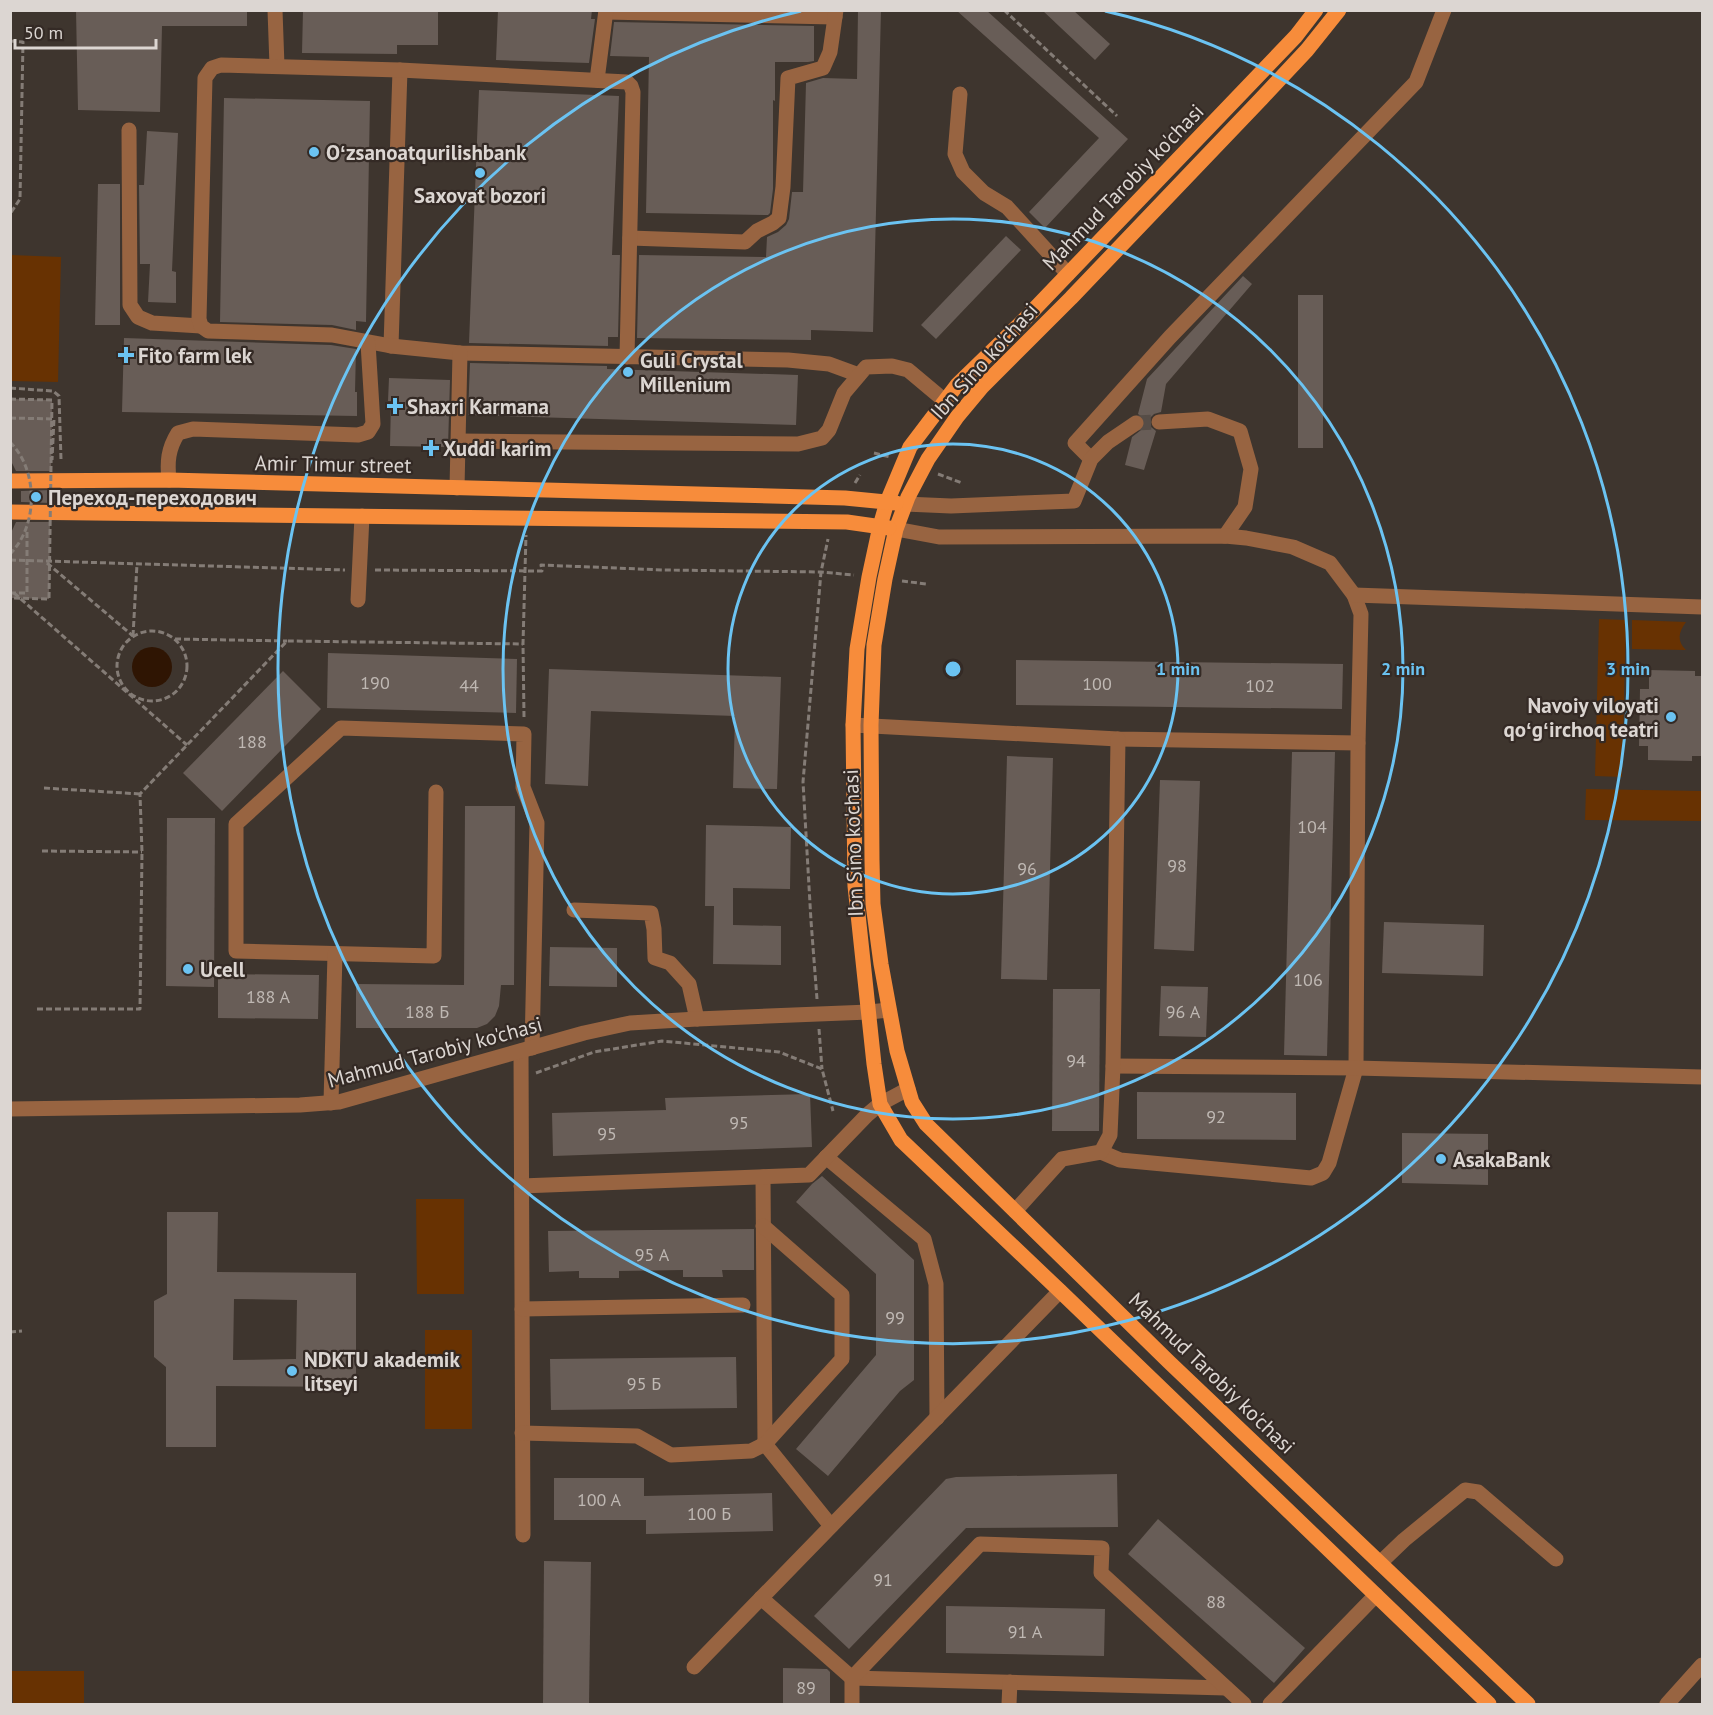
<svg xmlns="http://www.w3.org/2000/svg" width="1713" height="1715" font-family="'PT Sans',sans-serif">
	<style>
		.green { fill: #683202 }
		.water { fill: #2f1503 }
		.building { fill: #685d57; fill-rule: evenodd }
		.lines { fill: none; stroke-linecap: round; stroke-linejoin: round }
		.minor-tunnel { stroke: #564d47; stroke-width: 15; stroke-dasharray: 15 8; stroke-linecap: butt }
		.path { stroke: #847c76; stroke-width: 3; stroke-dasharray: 6 3; stroke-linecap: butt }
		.minor { stroke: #986441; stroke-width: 15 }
		.major { stroke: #f78c3b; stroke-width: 15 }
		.path-bridge { stroke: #847c76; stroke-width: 3; stroke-dasharray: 6 3; stroke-linecap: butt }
		.ring { fill: none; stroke: #6bc3f2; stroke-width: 3 }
		.poi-dot { fill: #6bc3f2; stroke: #342a25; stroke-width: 2 }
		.labels { text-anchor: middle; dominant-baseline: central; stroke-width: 4.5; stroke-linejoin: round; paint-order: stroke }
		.number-label { font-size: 18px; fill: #bfb8b3 }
		.poi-label { font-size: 21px; font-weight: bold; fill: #dcd6d2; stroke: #342a25; text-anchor: start }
		.street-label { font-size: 21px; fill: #dcd6d2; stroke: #342a25 }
		.centre { fill: #6bc3f2; stroke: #342a25; stroke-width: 3 }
		.ring-label { font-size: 18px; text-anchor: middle; font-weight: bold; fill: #6bc3f2; stroke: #342a25; stroke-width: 4.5; stroke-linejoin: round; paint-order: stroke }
	</style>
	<rect width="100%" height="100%" fill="#3e352e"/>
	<g class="green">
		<path d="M11 255 61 257 58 382 11 381Z"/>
		<path d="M1599 619 1626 620 1622 777 1595 776Z"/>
		<path d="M1632 620 1686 622C1678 633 1677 641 1686 650L1632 649Z"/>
		<path d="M1586 789 1702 791V821L1585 820Z"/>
		<path d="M416 1199H464V1294H417Z"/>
		<rect x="425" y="1330" width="47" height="99"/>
		<path d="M12 1671H84V1704H13Z"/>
	</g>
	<circle class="water" cx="152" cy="667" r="20"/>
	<g class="building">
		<path d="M76 10H247V26H162L160 112 78 110Z"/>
		<path d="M303 10H438V45H397V54L302 53Z"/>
		<path d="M498 10H592L591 19H595L589 63 496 60Z"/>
		<path d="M858 10H881L873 332 811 330V340L637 338 639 255 766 257 767 237 778 232 786 225 789 219 792 192H803L806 83 823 78 857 79Z"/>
		<path d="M956 10H986L1128 139 1045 228 1029 212 1099 138Z"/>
		<path d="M1042 10H1073L1110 44 1095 60Z"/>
		<path d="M614 22 814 26V61L808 62H775V101L773 100V189L770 213 768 215 646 213 649 57 610 56Z"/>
		<path d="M479 90 619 96 612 255H620L618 337H608V346L469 343Z"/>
		<path d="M224 98 370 101 366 322 356 321V330L332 325 220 322Z"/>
		<path d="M147 131 178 133 172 271 176 272V303L148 302 150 264H140L139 185H144Z"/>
		<path d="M98 184H120V325H95Z"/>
		<path d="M1006 236 1021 250 936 339 921 325Z"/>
		<path d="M1243 276 1252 284 1166 384 1161 412 1154 414 1150 418 1151 427 1156 431 1144 470 1125 465 1132 437 1145 427 1144 418 1138 414 1147 379Z"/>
		<rect x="1298" y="295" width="25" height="153"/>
		<path d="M124 338 331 345 356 349 355 392H357V416L122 412Z"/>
		<path d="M470 363 607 366V369L798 375 796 425 468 415Z"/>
		<path d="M389 378 450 380 448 447 390 446 391 401H388Z"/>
		<path d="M10 399 52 400 51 471H16L10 459Z"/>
		<path d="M51 490V503L21 502V491Z"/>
		<path d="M16 522H50L49 599 10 598V535Z"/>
		<path d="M328 653 517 659 516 713 327 708Z"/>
		<path d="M1016 660 1343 664 1342 709 1016 705Z"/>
		<path d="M549 669 781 677 777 789 733 788 735 716 591 711 588 786 545 784Z"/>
		<path d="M1649 670 1695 671V676H1702V756H1692V761L1648 760V746H1639L1640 689H1649Z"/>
		<path d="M283 671 321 709 222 811 183 773Z"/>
		<path d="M1292 752H1335L1327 1056 1284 1055Z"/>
		<path d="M1007 756 1053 758 1047 980 1001 979Z"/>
		<path d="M1160 780 1200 781 1194 951 1154 949Z"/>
		<path d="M465 806H515L514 985H501L499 1006 495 1016 487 1024 477 1028H356V984L464 985Z"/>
		<path d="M167 818H215L214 987 166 986Z"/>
		<path d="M706 825 791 827 790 889 733 888V925L781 926V965L713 964 714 906H705Z"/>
		<path d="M1384 922 1484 925 1483 976 1382 973Z"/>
		<path d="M550 947 617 948V987L549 986Z"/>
		<path d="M218 974 319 975 318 1019 218 1018Z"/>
		<path d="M1161 986 1208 987 1206 1037 1159 1036Z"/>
		<path d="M1053 989H1100L1099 1131H1052Z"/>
		<path d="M1137 1092 1296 1093V1140L1137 1139Z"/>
		<path d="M810 1094 812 1147 553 1156 552 1113 666 1110 665 1098Z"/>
		<path d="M1402 1133 1488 1134V1185L1402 1183Z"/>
		<path d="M822 1176 914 1260V1380L900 1391 828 1476 796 1449 876 1355V1274L796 1202 812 1184Z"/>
		<path d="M167 1212H218L217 1272 356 1273V1387L216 1386V1447H166V1367L154 1357V1301L167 1294ZM234 1299 297 1300 296 1359 233 1360Z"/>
		<path d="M754 1229V1270H722L723 1277H683V1270L619 1271V1278H579V1271L549 1272 548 1231Z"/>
		<path d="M736 1357 737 1408 551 1410 550 1359Z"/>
		<path d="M1117 1474 1118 1527 966 1528 849 1649 814 1616 946 1479 956 1477Z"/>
		<path d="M554 1478H644V1496L772 1493 773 1531 646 1534V1520H554Z"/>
		<path d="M1158 1519 1305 1648 1274 1683 1128 1554Z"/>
		<path d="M544 1561 591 1562 589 1704H543Z"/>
		<path d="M946 1606 1105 1609 1104 1656 946 1653Z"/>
		<path d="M783 1668 827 1669 830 1672V1704H783Z"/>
	</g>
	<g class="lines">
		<path class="minor-tunnel" d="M1136 423 1159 422"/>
		<g class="path">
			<path d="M1004 10 1117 116"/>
			<path d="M10 41 23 42 20 199 10 214"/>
			<path d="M10 388 53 391 59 396 61 460"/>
			<path d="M10 418 54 419 52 460"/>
			<path d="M874 453 890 457"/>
			<path d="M938 474 962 483"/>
			<path d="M855 483 860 475"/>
			<path d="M10 560 345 570"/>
			<path d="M47 563 133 636"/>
			<path d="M375 570 542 571 541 565 664 570 821 572 854 575"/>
			<path d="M902 581 926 584"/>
			<path d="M10 593H27V529"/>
			<path d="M14 593 187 745"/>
			<circle cx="152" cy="666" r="35"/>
			<path d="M133 636 137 564"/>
			<path d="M175 639 287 641"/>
			<path d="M524 717 523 644 526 535"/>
			<path d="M44 788 140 794"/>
			<path d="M42 851 142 852"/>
			<path d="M817 999 811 921 803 782 821 572 828 539"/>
			<path d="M37 1009H140L142 852 140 794 287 641 523 644"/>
			<path d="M819 1029 822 1069"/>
			<path d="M536 1073 594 1052 662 1041 779 1052 822 1069 833 1111"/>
			<path d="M10 1332 22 1331"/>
		</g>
		<g class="minor">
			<path d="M275 10 277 66"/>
			<path d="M606 12 835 17"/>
			<path d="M597 80 606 10"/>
			<path d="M960 94 955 154 963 172 984 193 1007 207 1068 274"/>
			<path d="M129 130 130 305 138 317 152 323 201 326"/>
			<path d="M630 238 745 242 757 231 773 223 779 218 783 187 788 78 823 68 830 52 836 10"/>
			<path d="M391 346 400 70"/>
			<path d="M627 357 633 92 631 86 627 82 400 70 221 65 212 68 205 78 199 319 201 326 208 331 332 335 391 346 460 353 788 360 829 364 859 375"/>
			<path d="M1159 422 1208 419 1240 431 1251 469 1245 507 1225 536"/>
			<path d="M459 441 798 444 822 438 829 430 844 393 866 367 892 366 908 370 945 401"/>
			<path d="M1091 459 1075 443 1170 337 1416 82 1444 10"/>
			<path d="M169 480C167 462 168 449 178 433L193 429 358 435 368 432 373 424 368 343"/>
			<path d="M457 488 460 353"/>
			<path d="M905 504 951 506 1074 501 1091 459 1108 442 1136 423"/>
			<path d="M896 529 939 537 1225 536 1246 538 1293 547 1330 563 1354 595 1361 614 1358 743 1356 1068 1329 1163 1323 1173 1311 1178 1120 1160 1101 1152"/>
			<path d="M1354 595 1702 607"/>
			<path d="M358 600 362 516"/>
			<path d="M853 725 1118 739 1358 743"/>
			<path d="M436 792 434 956 236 951V824L341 728 524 734 523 787 537 823 532 1048"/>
			<path d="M574 910 651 913 654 929 655 958 670 963 689 984 697 1019"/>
			<path d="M521 1051 523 1535"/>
			<path d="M1113 1066 1356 1068 1702 1077"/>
			<path d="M331 1103 335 954"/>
			<path d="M10 1109 300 1105 339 1102 584 1033 630 1023 697 1019 869 1012 889 1010"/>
			<path d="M826 1157 924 1239 936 1284 937 1418"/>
			<path d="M763 1177 765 1444 831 1526"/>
			<path d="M521 1186 809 1175 867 1115 880 1104 908 1089"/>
			<path d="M1015 1211 1062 1159 1101 1152 1110 1135 1113 1066 1118 739"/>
			<path d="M522 1309 743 1305"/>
			<path d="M522 1433 637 1436 671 1455 751 1451 765 1444 842 1359V1295L763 1226"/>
			<path d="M1380 1563 1404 1540 1465 1490 1478 1492 1556 1559"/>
			<path d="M761 1598 852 1678 1226 1688"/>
			<path d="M694 1667 1060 1291"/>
			<path d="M852 1704V1678L980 1544 1102 1548 1101 1573 1244 1704"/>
			<path d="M1009 1704 1010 1682"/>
			<path d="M1270 1704 1376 1595"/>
			<path d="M1667 1704 1702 1665"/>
		</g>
		<g class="major">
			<path d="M1316 10 1296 36 1022 322 957 385 910 447 887 502 880 526 869 577 857 649 853 725 855 886 874 1064 880 1104 901 1140 1060 1291 1489 1704"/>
			<path d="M1339 10 1307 50 1262 98 1071 298 982 387 957 417 928 459 908 497 896 529 885 579 874 645 871 725 872 860 873 904 881 964 897 1051 912 1102 926 1124 1169 1362 1528 1704"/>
			<path d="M10 481 169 480 845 498 896 503"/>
			<path d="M10 512 847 522 889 528"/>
		</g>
		<g class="path-bridge">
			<path d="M10 399 52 400 49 599 10 598"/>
			<path d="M10 442C39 471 38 526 10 554"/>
		</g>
	</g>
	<g class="ring">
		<circle cx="953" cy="669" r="225"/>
		<circle cx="953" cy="669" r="450"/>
		<path d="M1105 11A675 675 0 1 1 801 11"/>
	</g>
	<g class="poi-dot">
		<circle cx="314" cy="152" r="6"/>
		<circle cx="480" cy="173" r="6"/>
		<path d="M123 346h6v6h6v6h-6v6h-6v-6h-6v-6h6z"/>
		<circle cx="628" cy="372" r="6"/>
		<path d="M392 397h6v6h6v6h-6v6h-6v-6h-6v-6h6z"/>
		<path d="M428 439h6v6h6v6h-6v6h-6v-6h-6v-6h6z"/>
		<circle cx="36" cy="497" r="6"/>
		<circle cx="1671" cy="717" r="6"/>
		<circle cx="188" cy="969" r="6"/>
		<circle cx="1441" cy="1159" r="6"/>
		<circle cx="292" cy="1371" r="6"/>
	</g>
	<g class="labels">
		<g class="number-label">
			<text x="375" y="682">190</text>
			<text x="1097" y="683">100</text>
			<text x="469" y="685">44</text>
			<text x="1260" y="685">102</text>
			<text x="252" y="741">188</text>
			<text x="1312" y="826">104</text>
			<text x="1177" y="865">98</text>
			<text x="1027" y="868">96</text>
			<text x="1308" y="979">106</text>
			<text x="268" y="996">188 А</text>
			<text x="427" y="1011">188 Б</text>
			<text x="1183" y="1011">96 А</text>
			<text x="1076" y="1060">94</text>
			<text x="1216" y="1116">92</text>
			<text x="739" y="1122">95</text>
			<text x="607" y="1133">95</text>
			<text x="652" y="1254">95 А</text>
			<text x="895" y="1317">99</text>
			<text x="644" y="1383">95 Б</text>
			<text x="599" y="1499">100 А</text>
			<text x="709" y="1513">100 Б</text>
			<text x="883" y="1579">91</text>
			<text x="1216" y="1601">88</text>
			<text x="1025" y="1631">91 А</text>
			<text x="806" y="1687">89</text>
		</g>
		<g class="poi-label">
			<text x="326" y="152">Oʻzsanoatqurilishbank</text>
			<text x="480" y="195" text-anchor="middle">Saxovat bozori</text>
			<text x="138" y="355">Fito farm lek</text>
			<text x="640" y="360">Guli Crystal<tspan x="640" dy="24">Millenium</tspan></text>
			<text x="407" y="406">Shaxri Karmana</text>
			<text x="443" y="448">Xuddi karim</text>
			<text x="48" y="497">Переход-переходович</text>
			<text x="1659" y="705" text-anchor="end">Navoiy viloyati<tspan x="1659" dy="24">qoʻgʻirchoq teatri</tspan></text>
			<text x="200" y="969">Ucell</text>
			<text x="1453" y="1159">AsakaBank</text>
			<text x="304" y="1359">NDKTU akademik<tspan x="304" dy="24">litseyi</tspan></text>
		</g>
		<g class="street-label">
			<text transform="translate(1123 187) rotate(-46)">Mahmud Tarobiy ko'chasi</text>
			<text transform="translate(984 361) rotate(-48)">Ibn Sino ko'chasi</text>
			<text transform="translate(333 464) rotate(1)">Amir Timur street</text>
			<text transform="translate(853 843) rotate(-92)">Ibn Sino ko'chasi</text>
			<text transform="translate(435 1052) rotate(-15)">Mahmud Tarobiy ko'chasi</text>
			<text transform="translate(1212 1373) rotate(44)">Mahmud Tarobiy ko'chasi</text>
		</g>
	</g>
	<circle cx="953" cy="669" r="9" class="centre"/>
	<g class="ring-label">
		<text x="1178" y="675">1 min</text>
		<text x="1403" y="675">2 min</text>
		<text x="1628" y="675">3 min</text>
	</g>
	<rect width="1713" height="1715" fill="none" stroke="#dcd6d2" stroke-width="24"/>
	<path d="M15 39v9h141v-9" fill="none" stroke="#dcd6d2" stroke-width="3"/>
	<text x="24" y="39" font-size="18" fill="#dcd6d2" stroke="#342a25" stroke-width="4.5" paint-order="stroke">50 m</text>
</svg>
